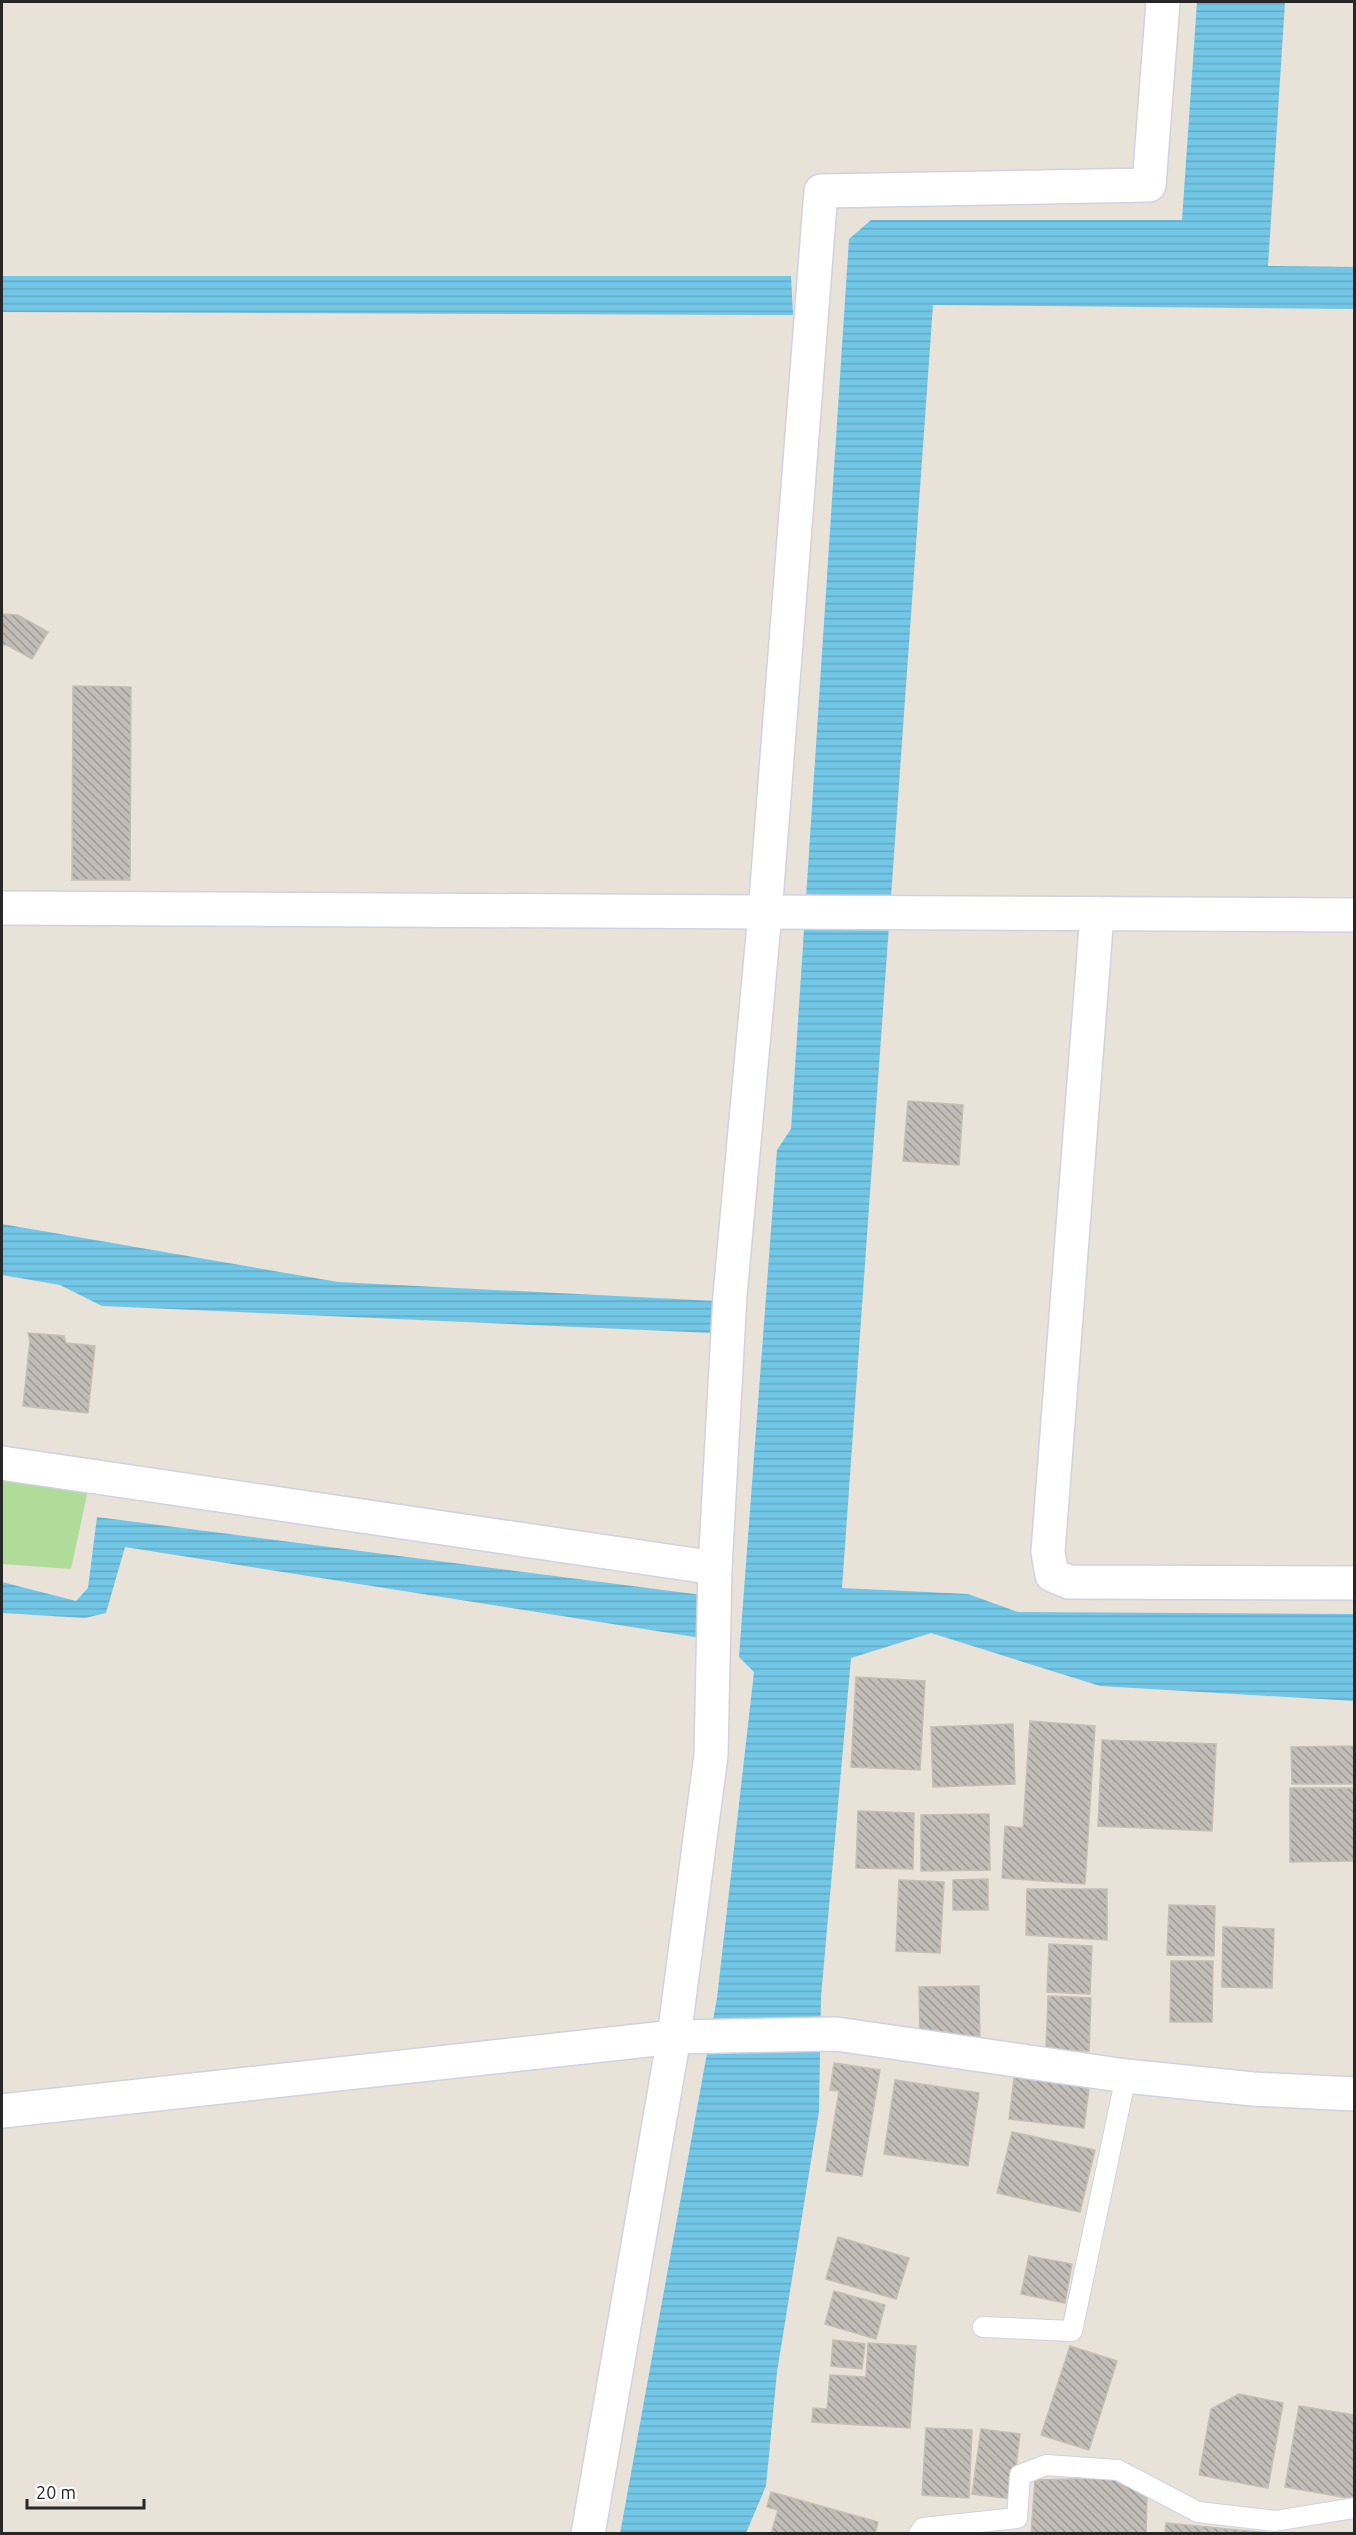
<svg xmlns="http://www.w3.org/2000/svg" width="1356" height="2535" font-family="Ubuntu,sans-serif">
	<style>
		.garden { fill: #afdd99 }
		.water { fill: url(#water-rules) }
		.building { fill: url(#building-back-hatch); stroke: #c4beb4; stroke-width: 1.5 }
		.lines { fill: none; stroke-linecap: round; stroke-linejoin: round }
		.lane-casing { stroke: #cfd2e0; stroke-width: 22 }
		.street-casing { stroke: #cfd2e0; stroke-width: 36 }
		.lane { stroke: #fff; stroke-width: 20 }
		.street { stroke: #fff; stroke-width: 33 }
	</style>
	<defs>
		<pattern id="water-rules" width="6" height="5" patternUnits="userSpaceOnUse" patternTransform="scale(1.5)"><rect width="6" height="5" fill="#72c6e6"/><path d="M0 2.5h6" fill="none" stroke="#63aac5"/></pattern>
		<pattern id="building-back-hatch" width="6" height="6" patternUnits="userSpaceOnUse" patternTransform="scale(1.5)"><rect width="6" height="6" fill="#c1bcb6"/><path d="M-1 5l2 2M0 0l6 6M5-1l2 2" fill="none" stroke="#9d9994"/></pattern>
	</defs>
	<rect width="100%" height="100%" fill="#e9e2d9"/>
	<path class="garden" d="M2 1476 88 1490 71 1569 2 1564Z"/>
	<g class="water">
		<path d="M1197 2H1285L1268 266 1354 267V309L933 305 842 1588 968 1594 1018 1612 1354 1614V1701L1100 1686 931 1633 851 1658 821 1997 819 2111 777 2372 766 2486 746 2533 620 2534 717 1998 754 1672 739 1657 777 1150 791 1129 849 239 871 220H1182Z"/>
		<path d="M2 276H791L793 315 2 312Z"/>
		<path d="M2 1224 338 1282 716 1301 713 1333 102 1306 60 1285 2 1275Z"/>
		<path d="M97 1517 702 1595 701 1638 125 1547 106 1613 85 1618 2 1613V1582L76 1601 88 1588Z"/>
	</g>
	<g class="building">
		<path d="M2 614 18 615 48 632 32 659 7 645H2Z"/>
		<path d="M73 686 131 687 130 880H72Z"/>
		<path d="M908 1101 963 1105 959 1165 903 1161Z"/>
		<path d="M28 1333 64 1336 66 1343 95 1346 88 1413 23 1406 30 1340Z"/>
		<path d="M856 1677 925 1681 920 1770 851 1767Z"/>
		<path d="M1030 1721 1095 1726 1085 1884 1002 1878 1005 1826 1023 1828Z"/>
		<path d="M1013 1724 1015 1784 933 1787 931 1727Z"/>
		<path d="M1102 1740 1216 1744 1212 1831 1098 1826Z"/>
		<path d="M1354 1746V1784H1292L1291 1747Z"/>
		<path d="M1290 1788H1354V1861L1290 1862Z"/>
		<path d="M858 1811 914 1813 913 1869 856 1868Z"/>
		<path d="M989 1814 990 1870 921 1871V1815Z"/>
		<path d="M988 1879V1910H953V1880Z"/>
		<path d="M899 1880 944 1882 940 1953 896 1951Z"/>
		<path d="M1027 1889H1107V1940L1026 1935Z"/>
		<path d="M1169 1905 1215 1906 1214 1956 1167 1955Z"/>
		<path d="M1223 1927 1274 1929 1272 1988 1222 1987Z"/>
		<path d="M1049 1944 1092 1946 1090 1994 1047 1992Z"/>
		<path d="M1171 1961H1213L1212 2022H1170Z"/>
		<path d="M979 1986 980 2040 920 2041 919 1987Z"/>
		<path d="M1048 1996 1091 1998 1089 2051 1046 2050Z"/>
		<path d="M834 2063 880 2070 862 2176 826 2171 839 2091 830 2090Z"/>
		<path d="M1015 2070 1090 2080 1084 2128 1009 2119Z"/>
		<path d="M895 2080 979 2093 968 2166 884 2154Z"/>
		<path d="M1012 2132 1095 2150 1080 2212 997 2193Z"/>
		<path d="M838 2237 909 2258 896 2299 826 2279Z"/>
		<path d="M1029 2256 1072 2264 1065 2303 1021 2294Z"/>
		<path d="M834 2291 885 2305 876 2339 825 2324Z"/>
		<path d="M833 2340 865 2344 862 2369 831 2366Z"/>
		<path d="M868 2343 916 2346 910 2428 812 2422 813 2408 827 2409 830 2375 866 2377Z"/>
		<path d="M1070 2346 1117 2361 1089 2450 1041 2435Z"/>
		<path d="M1239 2394 1283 2403 1268 2488 1199 2475 1211 2409Z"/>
		<path d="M1299 2406 1354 2415V2499L1285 2487Z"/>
		<path d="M926 2428 972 2430 969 2498 922 2495Z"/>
		<path d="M981 2429 1020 2434 1012 2499 972 2494Z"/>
		<path d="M1112 2478 1147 2495 1146 2534H1031L1035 2480Z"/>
		<path d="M771 2492 878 2522 875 2534H771L778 2510 767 2507Z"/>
		<path d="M1166 2523 1279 2534H1165Z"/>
	</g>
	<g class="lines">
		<g class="lane-casing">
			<g id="lane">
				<path d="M983 2327 1072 2331 1126 2076"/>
				<path d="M919 2534 923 2528 1017 2518 1020 2475 1046 2465 1118 2470 1198 2512 1275 2521 1354 2508"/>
			</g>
		</g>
		<g class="street-casing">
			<g id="street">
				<path d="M2 908 1354 915"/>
				<path d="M1097 914 1048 1552 1052 1575 1069 1582 1354 1583"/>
				<path d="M2 1463 715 1568"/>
				<path d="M2 2111 674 2037 836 2034 1126 2076 1253 2089 1354 2094"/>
				<path d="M588 2534 674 2037 711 1755 715 1568 730 1295 765 913 821 191 1149 185 1163 2"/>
			</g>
		</g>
		<use href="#lane" class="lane"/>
		<use href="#street" class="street"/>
	</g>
	<rect width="1356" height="2535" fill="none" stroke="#272727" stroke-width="6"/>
	<path d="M27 2499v9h117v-9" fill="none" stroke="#272727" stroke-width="3"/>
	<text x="36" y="2499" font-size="18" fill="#272727" stroke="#ffffff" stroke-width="4.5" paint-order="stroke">20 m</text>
</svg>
